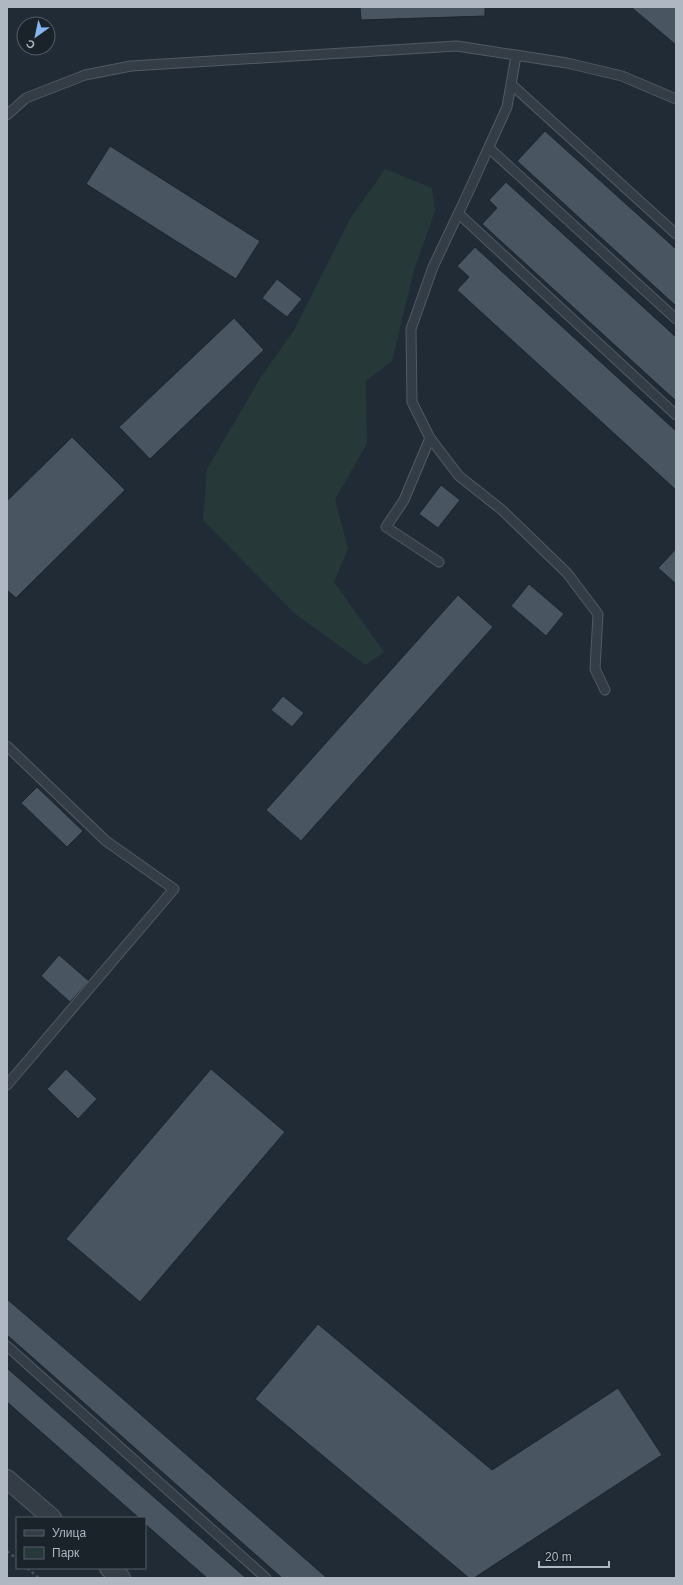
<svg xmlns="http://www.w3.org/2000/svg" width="683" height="1585" font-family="Arial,sans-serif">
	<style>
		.green { fill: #263938 }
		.building { fill: #495561; stroke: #1c242c }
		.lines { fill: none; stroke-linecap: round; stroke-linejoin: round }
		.lane-casing { stroke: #525a63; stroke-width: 11 }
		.street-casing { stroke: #525a63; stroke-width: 20 }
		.path { stroke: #425456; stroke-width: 2.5; stroke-dasharray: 3 3; stroke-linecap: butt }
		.lane { stroke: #343d46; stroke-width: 9 }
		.street { stroke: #343d46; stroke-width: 18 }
	</style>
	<rect width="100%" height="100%" fill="#212b35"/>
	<path class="green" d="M385 169 432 188 435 211 414 270 392 361 366 381 367 443 335 500 348 548 334 582 384 652 366 665 294 613 203 520 207 469 261 377 294 330 350 219Z"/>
	<g class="building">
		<path d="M360 7H485V16L361 20Z"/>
		<path d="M631 7H676V45Z"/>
		<path d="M545 131 676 249V306L517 161Z"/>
		<path d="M110 146 260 241 236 279 86 184Z"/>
		<path d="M506 182 676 337V401L482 224 497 208 489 200Z"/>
		<path d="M475 247 676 431V490L457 290 469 277 457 266Z"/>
		<path d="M277 279 302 299 287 317 262 298Z"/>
		<path d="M234 318 264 350 150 459 119 427Z"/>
		<path d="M72 437 125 490 16 598 7 590V501Z"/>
		<path d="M441 485 460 500 438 528 419 514Z"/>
		<path d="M676 549V583H675L658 568Z"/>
		<path d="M529 584 564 614 546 636 511 606Z"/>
		<path d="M458 595 493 627 301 841 266 810Z"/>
		<path d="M283 696 304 713 292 727 271 710Z"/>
		<path d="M37 787 83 831 67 847 21 803Z"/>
		<path d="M59 955 89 981 70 1002 41 976Z"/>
		<path d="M66 1069 97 1099 78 1119 47 1089Z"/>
		<path d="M211 1069 285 1132 140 1302 66 1239Z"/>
		<path d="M7 1299 115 1392 327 1578H282L7 1335Z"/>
		<path d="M318 1324 492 1470 618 1388 662 1455 474 1578H469L255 1399Z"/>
		<path d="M7 1368 246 1578H207L145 1524V1518H139L7 1402Z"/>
	</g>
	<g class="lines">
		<g class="lane-casing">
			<g id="lane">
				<path d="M511 84 676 234"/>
				<path d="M7 115 26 98 85 75 131 66 457 46 567 63 622 76 676 99"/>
				<path d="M489 148 676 319"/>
				<path d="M459 214 676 415"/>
				<path d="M430 438 459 476 502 510 567 573 598 614 595 669 605 690"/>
				<path d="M439 562 386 527 404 500 430 438 412 402 411 329 433 267 468 193 507 107 516 56"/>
				<path d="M7 746 106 841 174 889 7 1085"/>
				<path d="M7 1346 266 1578"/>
			</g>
		</g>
		<g class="street-casing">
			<g id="street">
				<path d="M7 1479 52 1518"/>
				<path d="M109 1568 121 1578"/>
			</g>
		</g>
		<g class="path">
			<path d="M7 1551 17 1559"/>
			<path d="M27 1568 39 1578"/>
		</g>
		<use href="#lane" class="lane"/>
		<use href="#street" class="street"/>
	</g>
	<rect width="683" height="1585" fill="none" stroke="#aeb7c2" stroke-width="16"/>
	<rect x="16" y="1517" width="130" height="52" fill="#1a222a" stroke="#555e67"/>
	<rect x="24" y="1530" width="20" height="6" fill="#343d46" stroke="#555e67"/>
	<text x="52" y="1537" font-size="12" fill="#aeb7c2">Улица</text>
	<rect x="24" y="1547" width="20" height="12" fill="#263938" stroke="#555e67"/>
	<text x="52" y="1557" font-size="12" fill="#aeb7c2">Парк</text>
	<g transform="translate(36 36) rotate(213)"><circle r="19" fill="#1a222a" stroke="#555e67"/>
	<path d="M0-3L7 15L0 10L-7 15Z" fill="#87b6ef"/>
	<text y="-6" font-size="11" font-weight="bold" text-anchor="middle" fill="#aeb7c2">С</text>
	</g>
	<path d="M539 1561v6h70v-6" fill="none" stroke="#aeb7c2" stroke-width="2"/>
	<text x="545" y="1561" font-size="12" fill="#aeb7c2" stroke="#1a222a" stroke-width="3" paint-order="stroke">20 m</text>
</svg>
